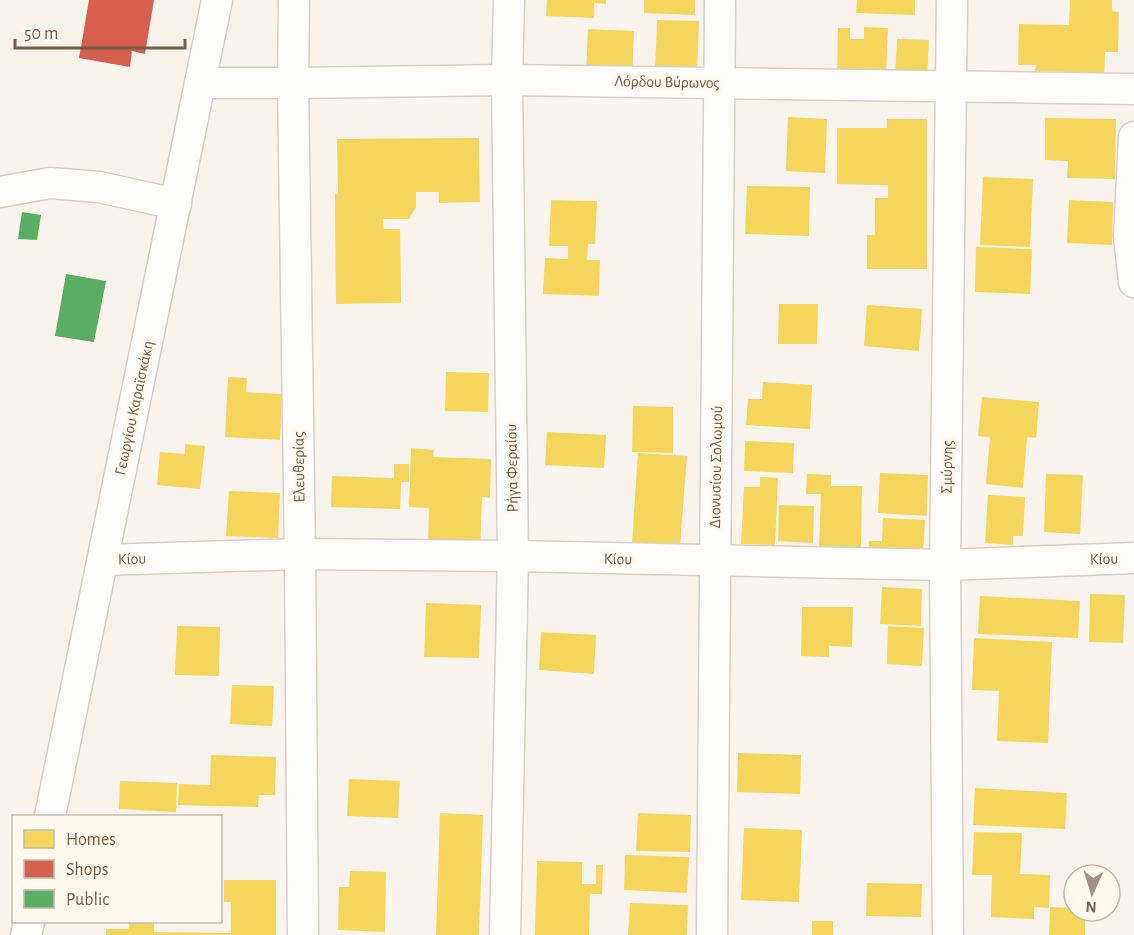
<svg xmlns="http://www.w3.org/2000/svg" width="1134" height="935" font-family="'Alegreya Sans',sans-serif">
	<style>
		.homes { fill: #f6d55c }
		.shops { fill: #d6604d }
		.public { fill: #5aae61 }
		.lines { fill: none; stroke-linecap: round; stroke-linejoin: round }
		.minor-casing { stroke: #d8d1cb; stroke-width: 33 }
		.minor { stroke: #fefdfc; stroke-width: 30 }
		.labels { text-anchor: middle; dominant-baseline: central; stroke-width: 6; stroke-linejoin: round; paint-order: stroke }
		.street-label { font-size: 16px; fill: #795b4b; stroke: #fff9ef }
	</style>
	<rect width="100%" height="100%" fill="#f8f4ed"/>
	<g class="homes">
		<path d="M547 0H606V4L594 3V18L546 16Z"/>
		<path d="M644 0H695V15L644 13Z"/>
		<path d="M857 0H915V15L856 13Z"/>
		<path d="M1070 0H1112V11L1119 12 1118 52H1105L1104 77H1070V72L1035 71 1036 65H1018L1019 24 1069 25Z"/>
		<path d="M657 20 699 21 697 74 655 72Z"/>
		<path d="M864 27 888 28 886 74 837 73 838 28H850V39H864Z"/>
		<path d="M588 29 634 31 632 78 586 75Z"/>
		<path d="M897 39 929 40 927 81 895 79Z"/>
		<path d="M788 117 827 119 825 173 786 171Z"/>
		<path d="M1045 118 1116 119 1115 179 1067 178 1068 161 1045 160Z"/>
		<path d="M887 119H927V269H867V235H875V198H888V185L837 184V128H887Z"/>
		<path d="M479 138 480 202 439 203V192H416V207L409 219H383L384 229H400L401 303 336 304 335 194H338L337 139Z"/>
		<path d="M983 177 1033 179 1030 247 980 245Z"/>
		<path d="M747 186 810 187 809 236 745 234Z"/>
		<path d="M551 200 597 201 595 244H588L587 260H600L599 296 543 294 545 258 568 259V246H549Z"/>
		<path d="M1069 200 1113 202 1112 245 1067 243Z"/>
		<path d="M976 247 1032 249 1030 294 975 292Z"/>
		<path d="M779 304H818L817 344H778Z"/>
		<path d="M867 305 922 309 919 351 864 346Z"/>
		<path d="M446 372 489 373 488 412 445 411Z"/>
		<path d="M228 377 247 378 246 392 282 394 280 440 225 437Z"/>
		<path d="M763 382 812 385 810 429 746 425 748 399H762Z"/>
		<path d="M982 397 1039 402 1036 438 1027 437 1023 488 986 484 990 437 978 436Z"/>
		<path d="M633 406 673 407V453L632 452Z"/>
		<path d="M547 432 606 435 604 468 545 465Z"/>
		<path d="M745 441 794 443 793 473 744 471Z"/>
		<path d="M185 444 205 446 200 489 157 485 160 452 185 454Z"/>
		<path d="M411 448 434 450 433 457 491 459 490 498 482 497 480 548 428 545 429 508 409 507Z"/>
		<path d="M638 453 687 456 680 545 632 542Z"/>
		<path d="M394 464H409V482H401L400 509 331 507 332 476 394 478Z"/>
		<path d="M880 473 928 475 927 516 878 513Z"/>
		<path d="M807 474 831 475V486H862L861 550 819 549 821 494H806Z"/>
		<path d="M1046 474 1083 475 1080 534 1044 532Z"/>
		<path d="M760 477 778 478 775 545 741 544 744 487H760Z"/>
		<path d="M229 491 280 493 278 538 226 536Z"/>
		<path d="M988 495 1025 497 1023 536H1013V545L985 543Z"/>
		<path d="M779 505 814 506 813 543 778 541Z"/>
		<path d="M883 518 925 520 923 553 869 551V541H882Z"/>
		<path d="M882 587 922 589 921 626 880 624Z"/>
		<path d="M1090 594 1125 595 1123 643 1089 642Z"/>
		<path d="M980 596 1080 601 1078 638 978 634Z"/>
		<path d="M426 603 481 605 479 658 424 657Z"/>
		<path d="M802 607H853L852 647 829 646V657L801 656Z"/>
		<path d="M177 626 220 627 219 676 175 675Z"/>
		<path d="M888 626 924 628 922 666 887 664Z"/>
		<path d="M541 632 596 635 594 674 539 670Z"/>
		<path d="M974 638 1052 642 1048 743 997 741 999 691 972 690Z"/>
		<path d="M232 685 274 686 272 726 230 724Z"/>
		<path d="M738 753 801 755 800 794 737 792Z"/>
		<path d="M211 755 276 757 275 795H259L258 807 178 805 179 784 210 785Z"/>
		<path d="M349 779 400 781 398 818 347 816Z"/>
		<path d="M120 781 177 783 176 812 119 809Z"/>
		<path d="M975 788 1067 793 1065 829 973 825Z"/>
		<path d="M440 813 483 815 479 935H436Z"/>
		<path d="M638 813 691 815 690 852 636 851Z"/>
		<path d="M744 828 802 830 799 902 741 900Z"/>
		<path d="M974 832 1022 833 1020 874 1050 875 1049 908 1034 907V919L991 917 992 875H972Z"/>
		<path d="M625 855 689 857 687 893 624 890Z"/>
		<path d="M537 861 582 862V884H596V865H603L602 894H590L589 935H535Z"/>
		<path d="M350 871 386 872 385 932 338 930 339 887H349Z"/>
		<path d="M224 880H276V935H106V929H129V922H154V932L231 933V902H224Z"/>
		<path d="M867 883 922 884 921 917 866 916Z"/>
		<path d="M630 903 688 905 687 935H628Z"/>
		<path d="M1050 907 1074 908V911H1085V935H1049Z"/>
		<rect x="812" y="921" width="21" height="14"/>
	</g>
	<path class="shops" d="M89 0H154L145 54 132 51 130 67 79 58Z"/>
	<g class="public">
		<path d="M22 212 41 215 37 240 18 239Z"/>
		<path d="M66 274 106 281 94 342 55 336Z"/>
	</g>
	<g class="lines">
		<g class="minor-casing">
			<g id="minor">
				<path d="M294 0 293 83 300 554 303 935"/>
				<path d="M200 83H293L507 80 1134 89"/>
				<path d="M1134 137 1129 236 1134 282"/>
				<path d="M0 192 50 183 99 187 176 204"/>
				<path d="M103 560 300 554 513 556 945 565 1134 558"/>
				<path d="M50 816 217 0"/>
				<path d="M26 935 29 922"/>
				<path d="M505 935 513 556 507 80 509 0"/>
				<path d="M712 935 720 0"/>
				<path d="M948 935 945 565 952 0"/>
			</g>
		</g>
		<use href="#minor" class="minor"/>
	</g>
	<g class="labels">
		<g class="street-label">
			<text transform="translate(667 82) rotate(1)">Λόρδου Βύρωνος</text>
			<text transform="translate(134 408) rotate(-78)">Γεωργίου Καραϊσκάκη</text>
			<text transform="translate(299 467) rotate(-91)">Ελευθερίας</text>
			<text transform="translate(716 467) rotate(-89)">Διονυσίου Σολωμού</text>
			<text transform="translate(947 467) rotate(-89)">Σμύρνης</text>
			<text transform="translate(512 468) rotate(-91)">Ρήγα Φεραίου</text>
			<text transform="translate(132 559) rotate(-2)">Κίου</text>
			<text transform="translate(618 559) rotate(1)">Κίου</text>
			<text transform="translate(1104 559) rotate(-2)">Κίου</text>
		</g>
	</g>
	<rect x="12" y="815" width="210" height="108" fill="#fff9ef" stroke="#c9baad" stroke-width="1.5"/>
	<rect x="24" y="830" width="30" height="18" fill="#f6d55c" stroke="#c9baad" stroke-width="1.5"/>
	<text x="66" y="845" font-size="18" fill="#795b4b">Homes</text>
	<rect x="24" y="860" width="30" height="18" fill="#d6604d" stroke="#c9baad" stroke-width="1.5"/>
	<text x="66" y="875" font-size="18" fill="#795b4b">Shops</text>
	<rect x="24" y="890" width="30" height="18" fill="#5aae61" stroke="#c9baad" stroke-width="1.5"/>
	<text x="66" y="905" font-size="18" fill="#795b4b">Public</text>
	<g transform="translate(1092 893) rotate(184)"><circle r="28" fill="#fff9ef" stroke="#c9baad" stroke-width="1.5"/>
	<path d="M0-4.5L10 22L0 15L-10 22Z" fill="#a59184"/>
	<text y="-9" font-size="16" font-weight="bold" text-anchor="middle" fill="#795b4b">N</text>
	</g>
	<path d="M15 39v9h170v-9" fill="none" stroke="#795b4b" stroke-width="3"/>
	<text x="24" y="39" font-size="18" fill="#795b4b" stroke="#fff9ef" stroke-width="4.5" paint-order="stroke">50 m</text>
</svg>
